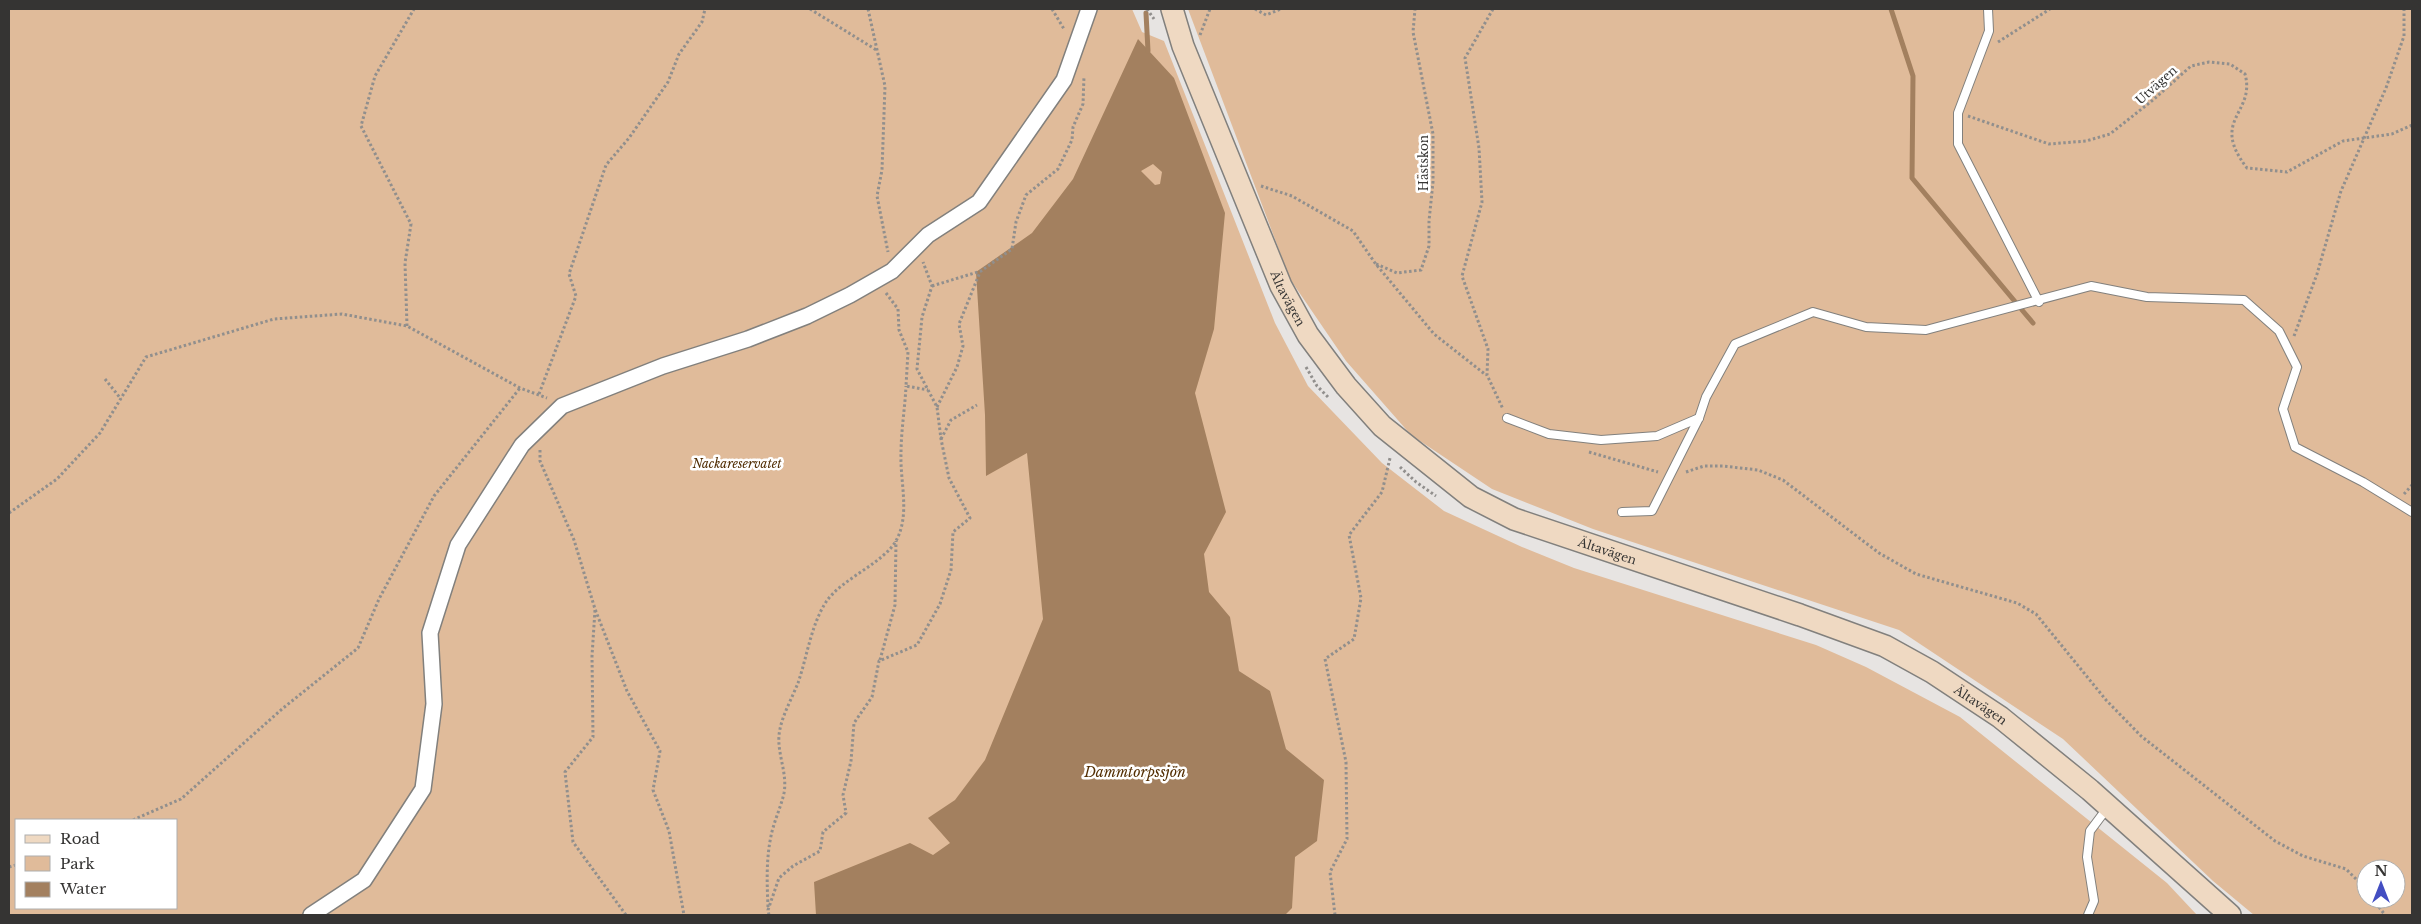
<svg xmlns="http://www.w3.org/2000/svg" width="2421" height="924" font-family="'Libre Baskerville',serif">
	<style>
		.green { fill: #e0bb9a; fill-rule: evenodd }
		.water { fill: #a3805f; fill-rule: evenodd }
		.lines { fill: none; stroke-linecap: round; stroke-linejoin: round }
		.stream { stroke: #a3805f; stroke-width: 5 }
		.lane-casing { stroke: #82807d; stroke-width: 10 }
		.street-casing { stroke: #82807d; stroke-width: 18 }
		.secondary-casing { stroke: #82807d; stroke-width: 24 }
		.path { stroke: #918f8d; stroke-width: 3; stroke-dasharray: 2.5 2.5; stroke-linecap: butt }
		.lane { stroke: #fff; stroke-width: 8 }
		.street { stroke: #fff; stroke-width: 15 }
		.secondary { stroke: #efd9c2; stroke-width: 21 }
		.labels { text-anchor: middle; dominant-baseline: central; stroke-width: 5; stroke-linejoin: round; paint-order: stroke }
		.street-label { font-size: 12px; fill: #353433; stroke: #fff }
		.park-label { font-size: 12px; font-style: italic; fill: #4f2b00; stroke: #fff }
		.water-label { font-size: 14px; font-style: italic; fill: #542f04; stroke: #fff }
	</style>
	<rect width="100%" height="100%" fill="#e7e4e2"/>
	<g class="green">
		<path d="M9 9H1132L1142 32 1164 41 1275 323 1308 386 1382 463 1444 511 1522 547 1574 568 1816 645 1866 667 1960 717 2167 883 2197 915H9ZM16 820H176V908H16Z"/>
		<path d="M1188 9H2412V915H2254L2213 881 2063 739 1899 630 1593 529 1492 489 1411 435 1346 361 1290 279ZM2366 869H2396V899H2366Z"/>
	</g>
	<path class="water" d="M1138 39 1174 78 1225 213 1214 329 1195 393 1226 512 1204 554 1209 592 1230 617 1239 671 1270 691 1286 749 1324 780 1317 841 1295 857 1292 908 1285 915H816L814 882 910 843 933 855 950 843 928 818 955 800 985 760 1043 619 1027 453 986 476 985 415 976 272 1032 233 1073 179ZM1153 164 1162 172 1160 184 1155 185 1141 171Z"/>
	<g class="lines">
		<g class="stream">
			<path d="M1891 9 1913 76 1912 178 2017 304"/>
			<path d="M1146 13 1148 51"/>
			<path d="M2022 310 2033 323"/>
		</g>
		<g class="lane-casing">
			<g id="lane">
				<path d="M1988 9 1989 31 1958 113V144L2039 302"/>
				<path d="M1507 418 1549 434 1601 440 1657 436 1699 418"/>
				<path d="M1622 512 1652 511 1699 418 1706 397 1735 344 1813 312 1866 327 1926 330 2091 286 2147 297 2244 300 2279 331 2297 367 2283 409 2295 447 2363 482 2412 512"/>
				<path d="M2088 915 2094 901 2087 857 2090 831 2108 807"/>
			</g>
		</g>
		<g class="street-casing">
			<path id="street" d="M311 915 364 880 423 789 434 704 430 633 458 545 522 445 562 406 663 366 748 339 807 316 850 295 892 271 928 235 979 202 1064 80 1089 9"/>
		</g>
		<g class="secondary-casing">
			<g id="secondary">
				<path id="s1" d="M1172 9 1183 46 1281 286 1308 335 1346 386 1382 426 1471 497 1514 519 1800 615 1885 646 1932 672 2000 717 2090 790 2230 915"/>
			</g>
		</g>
		<g class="path">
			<path d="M810 9 878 51"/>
			<path d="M868 9 885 86 882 170 877 196 888 252"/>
			<path d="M1052 9 1064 29"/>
			<path d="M1147 9 1154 19"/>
			<path d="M1255 9 1266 15 1281 9"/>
			<path d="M1493 9 1465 58 1479 148 1482 202 1462 276 1488 349 1487 375 1503 409"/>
			<path d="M1200 35 1210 9"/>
			<path d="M1998 42 2050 9"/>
			<path d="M1968 116 2049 144 2086 141 2110 134 2153 100 2191 66 2209 62 2230 64 2245 74C2256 114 2209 119 2247 168L2287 172 2343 141 2392 134 2412 125"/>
			<path d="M1261 186 1292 196 1353 231 1375 263 1434 334 1486 375"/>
			<path d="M1376 264 1397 273 1421 270 1429 246V221L1433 182V134L1413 32 1415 9"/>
			<path d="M932 286 981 271 1012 249 1016 222 1026 195 1058 169 1072 140 1073 127 1083 104 1084 76"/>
			<path d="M886 293 898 309 899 330 908 352 906 386 928 390"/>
			<path d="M407 326 405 263 411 224 361 126 375 76 414 9"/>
			<path d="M2294 336 2317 274 2341 191 2386 88 2404 36V9"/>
			<path d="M1306 367 1317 386 1329 398"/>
			<path d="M105 379 121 399"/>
			<path d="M539 394 576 296 569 274 606 165 629 138 668 82 679 54 702 22 705 9"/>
			<path d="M937 407 957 367 963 346 959 324 980 272"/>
			<path d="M941 439 951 420 977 405"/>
			<path d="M540 450V461L574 540 595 609 627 691 660 751 653 790 669 831 684 915"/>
			<path d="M1589 452 1658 472"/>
			<path d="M1400 467 1416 482 1436 496"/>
			<path d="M1686 472 1704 466H1723L1758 470 1783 480 1879 553 1916 574 2017 603 2036 614 2106 700 2141 736 2275 841 2303 856 2346 869 2366 889"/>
			<path d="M2404 494 2412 485"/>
			<path d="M9 513 57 479 100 433 146 357 274 319 342 314 407 326 520 388 547 398"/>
			<path d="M595 610 592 656 593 737 565 772 573 842 626 915"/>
			<path d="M880 660 895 605 896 541"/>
			<path d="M133 820 181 799 282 709 358 648 379 599 434 496 520 388"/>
			<path d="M9 867 16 865"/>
			<path d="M2373 899 2385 915"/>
			<path d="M768 907C767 883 766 860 771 836 774 821 781 807 784 793 788 771 775 751 780 729 783 714 792 698 798 683 807 657 811 625 826 602 842 578 885 563 897 539 910 513 900 482 901 454 901 431 905 408 906 386"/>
			<path d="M769 915 768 910 779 878 793 866 820 851 823 832 846 813 843 795 851 761 854 723 872 697 879 661 917 645 940 604 951 570 953 532 970 518 949 478 941 439 937 407 917 369 922 317 932 286 923 262"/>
			<path d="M1335 915 1330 872 1347 839 1346 762 1325 659 1354 639 1361 598 1349 535 1382 492 1390 458"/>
		</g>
		<use href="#lane" class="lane"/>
		<use href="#street" class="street"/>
		<use href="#secondary" class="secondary"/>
	</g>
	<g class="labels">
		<g class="street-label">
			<text transform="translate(2156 85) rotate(-42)">Utvägen</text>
			<text transform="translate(1423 163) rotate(-90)">Hästskon</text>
			<text stroke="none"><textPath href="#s1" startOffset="312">Ältavägen</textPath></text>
			<text stroke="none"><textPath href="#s1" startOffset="732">Ältavägen</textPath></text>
			<text stroke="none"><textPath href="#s1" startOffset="1138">Ältavägen</textPath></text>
		</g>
		<g class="park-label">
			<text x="737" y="463">Nackareservatet</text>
		</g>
		<g class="water-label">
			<text x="1135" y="772">Dammtorpssjön</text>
		</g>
	</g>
	<rect width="2421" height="924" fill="none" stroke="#353433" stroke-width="20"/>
	<rect x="15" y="819" width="162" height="90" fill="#ffffff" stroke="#aeaead"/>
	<rect x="25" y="835" width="25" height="8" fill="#efd9c2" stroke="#aeaead"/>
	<text x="60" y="844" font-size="15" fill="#353433">Road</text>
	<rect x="25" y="856" width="25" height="15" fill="#e0bb9a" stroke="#aeaead"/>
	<text x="60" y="869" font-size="15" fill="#353433">Park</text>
	<rect x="25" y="882" width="25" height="15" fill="#a3805f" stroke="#aeaead"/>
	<text x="60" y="894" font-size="15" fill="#353433">Water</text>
	<g transform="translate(2381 884)"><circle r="24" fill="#ffffff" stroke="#aeaead"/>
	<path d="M0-4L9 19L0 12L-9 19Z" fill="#434ec2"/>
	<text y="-8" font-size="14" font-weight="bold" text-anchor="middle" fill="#353433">N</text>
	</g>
</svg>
